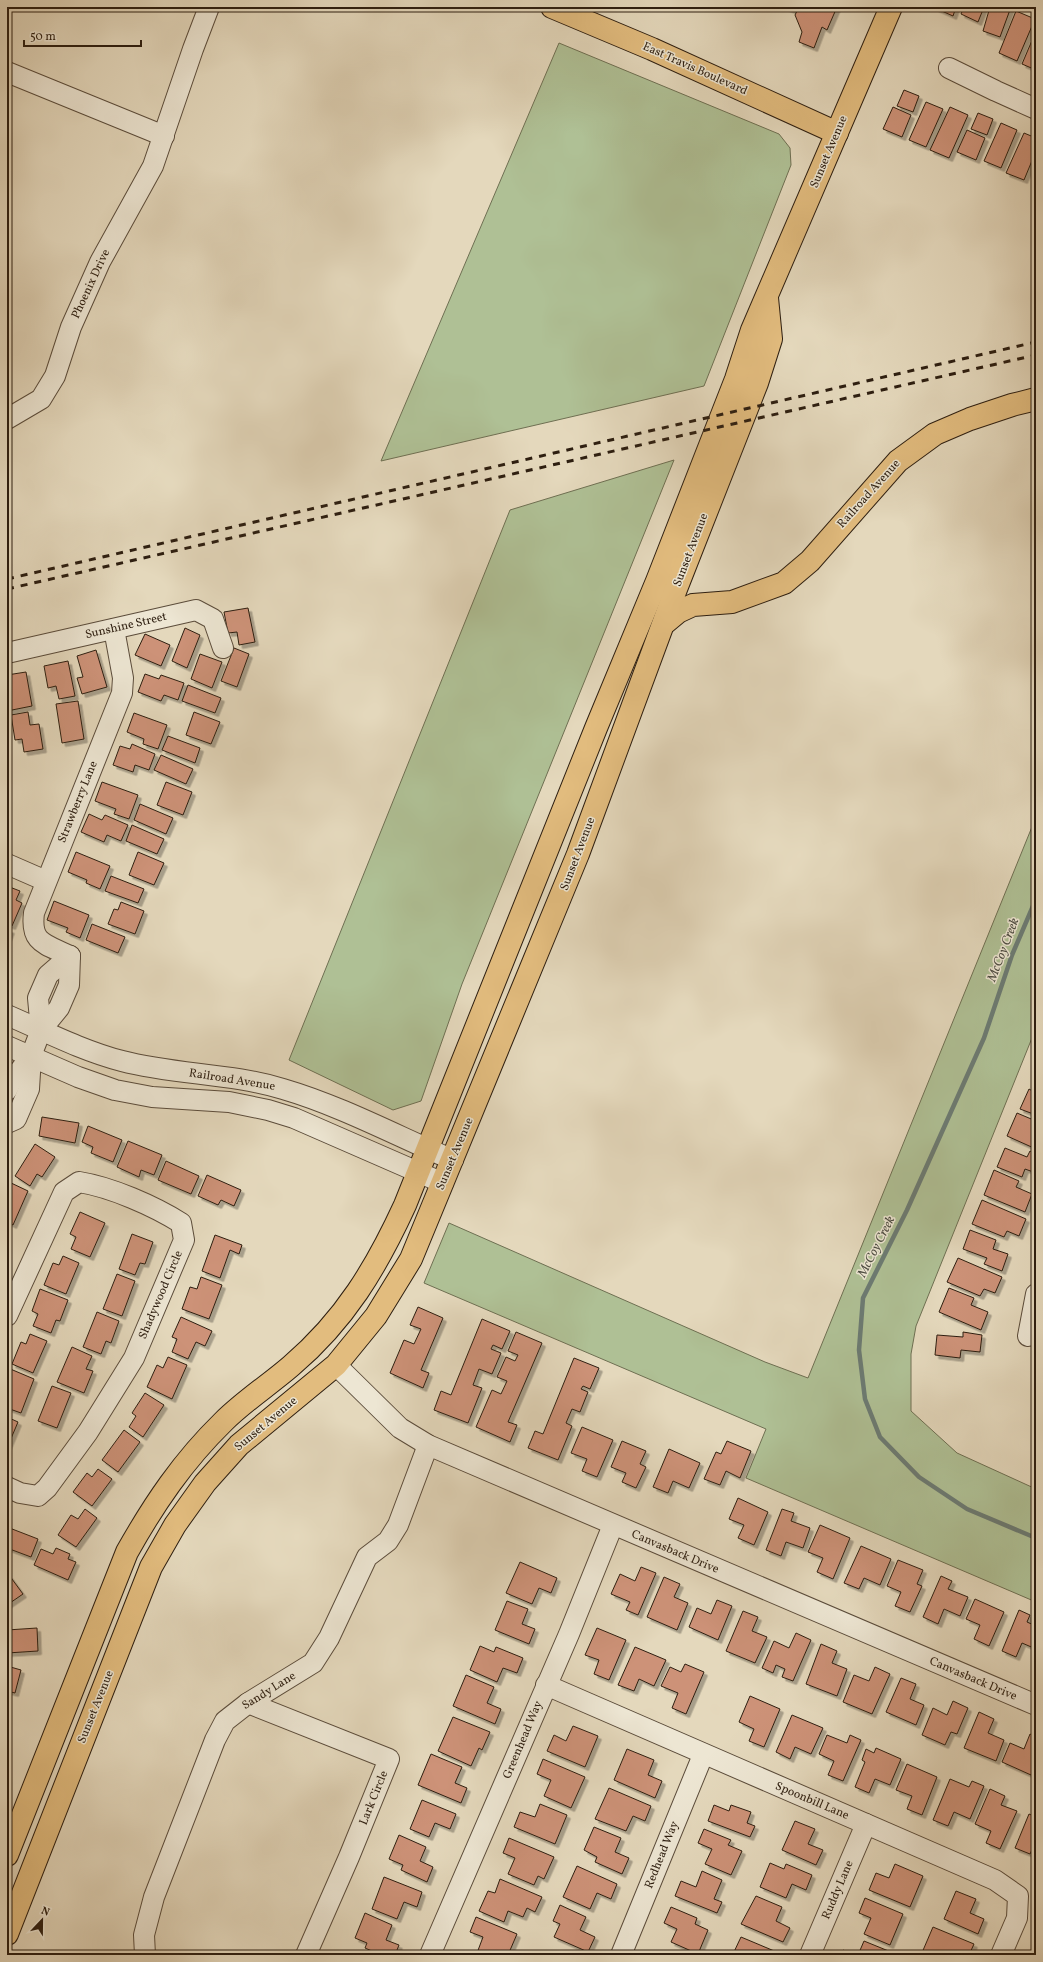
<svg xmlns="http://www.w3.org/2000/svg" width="1043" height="1962" font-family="Vollkorn,serif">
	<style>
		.green { fill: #afc095; stroke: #6e6f52 }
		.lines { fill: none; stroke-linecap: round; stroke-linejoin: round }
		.stream { stroke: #6c7b73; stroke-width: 4.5 }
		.building { fill: #cd9278; stroke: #2d1e10; filter: url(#shadow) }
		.minor-casing { stroke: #5b4c3b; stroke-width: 22 }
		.major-casing { stroke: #2d1e10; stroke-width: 24 }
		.minor { stroke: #ede6d3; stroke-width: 20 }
		.major { stroke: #e2bc7e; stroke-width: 22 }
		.rail { stroke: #2d1e10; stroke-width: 3; stroke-dasharray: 7 7; stroke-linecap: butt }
		.labels { text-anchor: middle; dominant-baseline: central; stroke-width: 3; stroke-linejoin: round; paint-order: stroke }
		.street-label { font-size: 12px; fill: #2d1e10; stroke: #ede6d3 }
		.water-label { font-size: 13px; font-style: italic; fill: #4c4c42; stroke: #ede6d3 }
	</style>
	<defs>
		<filter id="shadow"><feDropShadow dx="3.5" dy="3.5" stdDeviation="0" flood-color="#0004"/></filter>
	</defs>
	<rect width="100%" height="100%" fill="#e4d8bc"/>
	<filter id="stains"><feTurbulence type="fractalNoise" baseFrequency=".005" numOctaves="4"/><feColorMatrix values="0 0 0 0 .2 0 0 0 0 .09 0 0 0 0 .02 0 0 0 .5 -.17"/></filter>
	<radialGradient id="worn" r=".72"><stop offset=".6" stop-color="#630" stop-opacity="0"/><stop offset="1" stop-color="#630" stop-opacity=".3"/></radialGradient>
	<g class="green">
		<path d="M559 43 779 134 790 148 791 165 704 386 381 461Z"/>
		<path d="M674 460 462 984 421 1101 393 1110 289 1060 510 510Z"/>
		<path d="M1036 817V1028L916 1326 911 1354V1411L957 1453 1036 1489V1602L746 1478 766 1429 424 1283 449 1223 765 1362 808 1378Z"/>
	</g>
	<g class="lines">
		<path class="stream" d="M1036 899 1012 955 984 1038 907 1210 863 1298 859 1350 865 1399 880 1437 919 1477 967 1509 1036 1538"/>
	</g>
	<g class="building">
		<path d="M784 7H799L797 12Z"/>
		<path d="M799 7H837L827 30 822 27 814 48 799 42 802 32 795 15Z"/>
		<path d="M936 7H956L953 16 935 8Z"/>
		<path d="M964 7H984L978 22 961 14Z"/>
		<path d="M990 7H1011L1000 37 983 31Z"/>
		<path d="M1016 11 1035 19 1017 61 999 53Z"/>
		<path d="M1036 31V70L1022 64Z"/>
		<path d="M904 90 919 96 913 112 897 106Z"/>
		<path d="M926 102 943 109 926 147 909 140Z"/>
		<path d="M893 107 911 115 902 137 883 129Z"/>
		<path d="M950 107 968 115 949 158 930 150Z"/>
		<path d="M978 113 993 119 987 135 971 129Z"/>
		<path d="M1001 123 1017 130 1001 168 984 161Z"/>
		<path d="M967 130 985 138 976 160 957 152Z"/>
		<path d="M1024 133 1036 138V151L1024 180 1006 173Z"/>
		<path d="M248 608 255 642 239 645 237 632 228 633 224 612Z"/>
		<path d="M185 628 200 635 187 668 172 661Z"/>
		<path d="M145 634 170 645 161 666 135 655Z"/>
		<path d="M234 648 249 654 237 687 221 681Z"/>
		<path d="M96 650 107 687 82 694 77 678 83 677 77 656Z"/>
		<path d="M200 654 222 662 212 688 191 679Z"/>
		<path d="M68 661 75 696 59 699 56 686 48 688 44 666Z"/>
		<path d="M26 672 32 706 7 711V675Z"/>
		<path d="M145 674 159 679 161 675 184 683 178 700 164 695 161 701 138 692Z"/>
		<path d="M188 685 221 698 215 713 182 701Z"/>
		<path d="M78 701 84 739 62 743 56 704Z"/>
		<path d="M28 712 30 725 39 724 43 749 24 752 22 739 15 740 11 715Z"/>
		<path d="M194 712 220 722 211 744 186 735Z"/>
		<path d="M134 713 167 725 158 749 143 744 144 739 127 732Z"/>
		<path d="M168 736 200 748 195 763 162 750Z"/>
		<path d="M132 744 155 754 149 770 135 765 133 772 113 765 120 746 130 749Z"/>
		<path d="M161 755 193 769 186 784 154 770Z"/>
		<path d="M102 782 138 795 129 819 114 814 116 809 95 801Z"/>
		<path d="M166 782 192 792 183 815 157 805Z"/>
		<path d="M140 804 173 818 166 834 134 820Z"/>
		<path d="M89 814 102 820 105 815 128 825 121 841 107 835 104 842 81 832Z"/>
		<path d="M132 825 164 839 157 854 126 841Z"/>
		<path d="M76 852 110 866 100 889 86 883 87 880 68 872Z"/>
		<path d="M138 852 164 863 154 885 129 875Z"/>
		<path d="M111 876 144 889 138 903 105 891Z"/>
		<path d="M7 886 20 891 16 900 22 903 12 926 7 924Z"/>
		<path d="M54 901 89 915 80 938 66 932 68 928 47 920Z"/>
		<path d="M121 902 144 911 135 934 108 924 114 909 118 910Z"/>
		<path d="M92 924 125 937 118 953 86 940Z"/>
		<path d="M7 929 11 930 7 940Z"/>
		<path d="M1029 1089 1036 1093V1115L1020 1109Z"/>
		<path d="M1017 1113 1036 1121V1149L1007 1136Z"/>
		<path d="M42 1117 79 1123 75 1143 39 1136Z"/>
		<path d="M88 1126 122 1140 113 1162 91 1153 93 1147 82 1142Z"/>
		<path d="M128 1141 162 1155 154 1175 141 1170 139 1177 117 1167Z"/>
		<path d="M35 1144 55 1157 42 1177 37 1174 30 1186 15 1176Z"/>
		<path d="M1005 1148 1027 1157 1030 1151 1036 1154V1173L1025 1169 1022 1177 997 1167Z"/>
		<path d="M166 1161 199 1176 191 1194 158 1180Z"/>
		<path d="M994 1170 1019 1181 1016 1187 1032 1194 1025 1212 984 1195Z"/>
		<path d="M207 1175 241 1190 234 1206 221 1200 218 1205 198 1196Z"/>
		<path d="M9 1182 28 1191 13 1225 7 1222V1187Z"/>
		<path d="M982 1200 1026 1219 1019 1236 1007 1231 1004 1237 972 1224Z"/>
		<path d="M80 1212 105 1223 90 1257 71 1249 76 1237 70 1234Z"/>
		<path d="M970 1230 996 1240 993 1249 1008 1254 1002 1271 984 1264 987 1258 963 1249Z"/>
		<path d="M132 1234 153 1242 145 1264 140 1263 135 1275 119 1269Z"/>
		<path d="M215 1235 242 1245 239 1254 230 1250 220 1278 202 1271Z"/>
		<path d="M63 1256 79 1263 66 1294 44 1285 53 1263 59 1265Z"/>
		<path d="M958 1258 1002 1277 995 1293 984 1289 980 1296 947 1282Z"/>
		<path d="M117 1274 135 1281 122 1316 103 1309Z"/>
		<path d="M201 1277 222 1285 209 1319 182 1309 190 1287 197 1289Z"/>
		<path d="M949 1288 974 1298 971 1305 988 1312 981 1330 939 1312Z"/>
		<path d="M40 1289 68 1300 60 1321 56 1320 51 1333 33 1326 38 1314 32 1311Z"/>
		<path d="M418 1307 443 1318 421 1370 429 1373 423 1388 390 1373 404 1340 414 1344 421 1329 410 1325Z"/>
		<path d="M97 1312 119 1321 111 1343 106 1341 101 1354 83 1347Z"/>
		<path d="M181 1317 212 1331 205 1346 196 1342 188 1359 172 1352 177 1339 172 1337Z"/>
		<path d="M482 1319 510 1331 502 1349 493 1345 491 1349 501 1353 492 1374 479 1369 473 1385 482 1388 468 1423 434 1410 441 1391 451 1395Z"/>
		<path d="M516 1332 542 1343 508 1422 517 1425 510 1442 476 1427 492 1390 501 1394 507 1381 497 1377 506 1357 515 1361 518 1355 508 1351Z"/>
		<path d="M963 1332 982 1335 980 1352 961 1350 960 1358 935 1355 937 1335 963 1337Z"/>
		<path d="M30 1334 47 1341 33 1373 12 1364 21 1342 26 1344Z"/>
		<path d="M72 1347 92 1356 86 1369 93 1371 84 1393 57 1382Z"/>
		<path d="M168 1357 187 1365 172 1399 147 1387 157 1365 163 1368Z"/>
		<path d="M574 1358 599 1368 590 1389 583 1386 581 1389 588 1392 580 1412 572 1409 566 1423 572 1426 558 1460 528 1448 535 1431 543 1434Z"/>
		<path d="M8 1368 34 1379 21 1413 7 1408Z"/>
		<path d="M52 1386 71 1393 57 1428 38 1421Z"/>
		<path d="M145 1393 164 1405 143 1437 129 1427 136 1416 132 1413Z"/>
		<path d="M7 1417 18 1422 7 1448Z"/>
		<path d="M582 1427 613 1440 597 1477 582 1471 587 1459 571 1453Z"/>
		<path d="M124 1430 140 1442 118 1472 102 1460Z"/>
		<path d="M622 1441 646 1451 640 1464 646 1467 636 1488 622 1482 626 1473 611 1467Z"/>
		<path d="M727 1441 751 1451 740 1478 726 1471 720 1485 704 1479 716 1452 721 1454Z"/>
		<path d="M669 1449 700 1463 689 1488 673 1481 668 1493 653 1487Z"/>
		<path d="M98 1469 112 1479 92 1506 73 1492 87 1473 92 1477Z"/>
		<path d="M738 1498 768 1512 754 1545 738 1538 744 1525 729 1519Z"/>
		<path d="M85 1509 97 1518 76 1547 58 1535 71 1515 78 1519Z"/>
		<path d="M782 1509 794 1513 791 1521 810 1528 803 1548 786 1542 781 1556 766 1550Z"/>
		<path d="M820 1525 850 1538 833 1579 817 1572 823 1558 808 1552Z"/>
		<path d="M7 1527 38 1539 31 1557 7 1548Z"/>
		<path d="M861 1546 891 1559 880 1585 864 1578 859 1589 844 1583Z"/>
		<path d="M56 1548 70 1554 68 1559 76 1562 68 1580 34 1565 41 1549 53 1554Z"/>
		<path d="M898 1560 923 1570 917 1584 922 1586 910 1612 895 1606 901 1592 887 1586Z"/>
		<path d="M520 1562 557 1578 551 1593 539 1588 532 1604 506 1593Z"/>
		<path d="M641 1567 656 1573 638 1615 626 1610 630 1602 611 1594 620 1574 635 1581Z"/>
		<path d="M9 1575 23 1594 7 1605V1577Z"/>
		<path d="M941 1576 952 1581 948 1589 968 1597 960 1616 944 1609 938 1624 923 1617Z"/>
		<path d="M664 1577 680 1584 674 1597 688 1603 677 1630 647 1617Z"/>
		<path d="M975 1599 1004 1612 989 1646 974 1639 980 1625 966 1619Z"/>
		<path d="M717 1600 732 1606 718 1640 689 1627 697 1608 711 1614Z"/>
		<path d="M507 1601 528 1609 522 1624 535 1629 529 1644 495 1630Z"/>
		<path d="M1019 1610 1030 1615 1027 1622 1036 1626V1649L1022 1643 1016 1657 1002 1651Z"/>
		<path d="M743 1611 758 1617 752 1631 767 1637 755 1663 726 1651Z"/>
		<path d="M37 1628 38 1651 7 1653V1630Z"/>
		<path d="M597 1628 626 1640 609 1680 594 1674 599 1660 585 1655Z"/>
		<path d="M796 1633 811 1640 793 1681 782 1677 785 1669 776 1665 773 1673 762 1668 774 1641 789 1648Z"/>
		<path d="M821 1644 837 1651 832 1663 847 1669 837 1696 806 1684Z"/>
		<path d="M480 1646 494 1652 496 1647 523 1658 517 1673 503 1668 497 1682 470 1670Z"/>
		<path d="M635 1647 666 1660 654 1686 639 1679 634 1691 618 1685Z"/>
		<path d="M685 1664 704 1672 686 1714 672 1708 678 1693 661 1686 670 1667 681 1672Z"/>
		<path d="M7 1666 21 1670 15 1693 7 1691Z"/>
		<path d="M875 1667 890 1674 872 1714 843 1702 854 1675 869 1681Z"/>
		<path d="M466 1675 494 1687 487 1703 501 1709 495 1724 453 1706Z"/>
		<path d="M901 1678 916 1684 910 1699 924 1705 916 1725 886 1712Z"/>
		<path d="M750 1696 780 1709 764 1747 749 1741 754 1729 739 1722Z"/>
		<path d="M953 1701 968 1708 957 1734 951 1732 945 1745 922 1735 933 1708 947 1715Z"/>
		<path d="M979 1712 994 1719 988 1733 1004 1740 996 1761 964 1748Z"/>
		<path d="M792 1715 823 1728 811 1754 795 1747 790 1759 776 1752Z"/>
		<path d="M453 1717 490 1732 482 1750 479 1748 471 1766 438 1751Z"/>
		<path d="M573 1726 598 1736 585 1767 547 1751 554 1735 566 1741Z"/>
		<path d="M1030 1734 1036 1737V1764L1031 1775 1002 1762 1010 1743 1024 1749Z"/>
		<path d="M827 1735 847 1743 850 1735 861 1740 843 1781 828 1775 834 1761 819 1754Z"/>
		<path d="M876 1748 901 1759 890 1785 875 1779 869 1793 855 1787 865 1762 862 1760 866 1749 874 1753Z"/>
		<path d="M627 1749 654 1760 648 1775 662 1781 655 1798 614 1780Z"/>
		<path d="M431 1754 462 1767 455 1783 467 1788 461 1803 418 1785Z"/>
		<path d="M543 1759 585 1777 571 1808 544 1796 551 1780 537 1774Z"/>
		<path d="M907 1764 937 1777 922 1815 907 1809 912 1796 896 1790Z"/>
		<path d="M950 1779 969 1787 972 1781 984 1786 970 1819 954 1812 948 1826 933 1820Z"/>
		<path d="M609 1788 651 1806 645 1821 633 1816 626 1831 595 1819Z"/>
		<path d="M990 1789 1005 1796 1001 1805 1017 1811 1000 1849 986 1843 991 1831 975 1824Z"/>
		<path d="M422 1800 456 1814 450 1829 435 1823 429 1837 410 1829Z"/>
		<path d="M540 1804 567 1815 555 1844 514 1827 520 1812 535 1817Z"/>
		<path d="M714 1805 729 1811 731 1805 751 1812 747 1823 755 1826 750 1837 708 1821Z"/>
		<path d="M1029 1814 1036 1817V1841L1030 1854 1015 1848Z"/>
		<path d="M795 1821 815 1829 808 1844 823 1850 816 1865 782 1850Z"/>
		<path d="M594 1827 621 1838 615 1852 629 1858 622 1874 595 1862 597 1857 584 1850Z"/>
		<path d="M704 1829 731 1840 728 1845 742 1851 731 1875 705 1864 712 1849 698 1843Z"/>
		<path d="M399 1835 426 1847 420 1861 433 1867 427 1882 401 1870 403 1865 389 1859Z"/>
		<path d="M509 1838 554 1857 544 1879 538 1876 534 1885 508 1874 515 1858 503 1853Z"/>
		<path d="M770 1863 784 1869 786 1864 812 1875 806 1890 792 1884 786 1898 760 1887Z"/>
		<path d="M895 1864 923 1876 910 1907 869 1890 876 1873 889 1878Z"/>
		<path d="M577 1866 617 1884 611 1899 597 1893 590 1909 563 1897Z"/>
		<path d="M702 1871 722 1880 714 1899 722 1902 717 1913 675 1896 681 1881 696 1887Z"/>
		<path d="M384 1877 422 1892 417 1907 404 1902 397 1919 372 1909Z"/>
		<path d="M500 1879 542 1897 535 1912 527 1908 523 1917 508 1911 504 1922 479 1911 488 1891 495 1893Z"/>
		<path d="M956 1891 976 1899 970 1913 984 1919 978 1934 944 1919Z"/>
		<path d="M756 1896 782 1907 776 1921 790 1928 783 1942 741 1924Z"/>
		<path d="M865 1898 903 1914 890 1945 864 1934 871 1918 859 1913Z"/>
		<path d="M560 1905 586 1917 580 1930 595 1937 588 1952 554 1937 560 1924 553 1921Z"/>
		<path d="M671 1907 697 1918 695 1924 708 1930 698 1954 671 1942 677 1929 664 1923Z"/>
		<path d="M365 1913 392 1925 386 1940 399 1945 395 1955H381L365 1948 367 1943 355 1938Z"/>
		<path d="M476 1917 517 1934 508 1955H481L477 1953 483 1937 470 1932Z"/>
		<path d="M933 1927 974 1944 969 1955 954 1953 953 1955H921Z"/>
		<path d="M741 1937 779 1953 778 1955H723L725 1951 733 1954Z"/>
		<path d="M864 1941 891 1952 890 1955H858Z"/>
		<path d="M843 1950 854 1955H841Z"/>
	</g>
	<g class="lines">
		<g class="minor-casing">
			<g id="minor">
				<path d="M949 68 996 91 1036 109"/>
				<path d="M7 72 164 136"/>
				<path d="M7 419 41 399 55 376 71 327 100 262 153 166 193 49 209 7"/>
				<path d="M7 653 196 610 213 619 223 648"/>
				<path d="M7 864 46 881"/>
				<path d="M70 956C46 944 30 944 34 913L122 693 123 678 114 629"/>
				<path d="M7 1015C44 1031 83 1051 122 1061 175 1075 231 1073 283 1089 341 1106 397 1136 453 1160"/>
				<path d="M41 1030 38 998 48 975 70 956"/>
				<path d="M7 1046 78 1077 115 1090 152 1097 229 1102 268 1110 294 1118 443 1183"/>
				<path d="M7 1090 11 1082 31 1056"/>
				<path d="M7 1123 16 1119 29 1089 31 1056 41 1030 59 1008 69 985 70 956"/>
				<path d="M7 1316 64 1192 79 1182C111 1187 154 1206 181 1223L184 1240 134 1358 88 1432 47 1488 38 1496 20 1493 7 1487"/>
				<path d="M1028 1336 1036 1294"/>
				<path d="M336 1365 400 1428 428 1445 1036 1705"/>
				<path d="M546 1685 995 1880 1018 1896 1017 1918 1001 1955"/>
				<path d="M248 1703 389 1759 349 1857 306 1955"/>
				<path d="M145 1955 144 1935 154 1897 215 1740 225 1721 248 1703 313 1663 329 1638 367 1557 388 1541 398 1525 428 1445"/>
				<path d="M430 1955 569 1634 613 1525"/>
				<path d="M621 1955 703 1755"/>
				<path d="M810 1955 866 1824"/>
			</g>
		</g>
		<g class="major-casing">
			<g id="major">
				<path d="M552 7 652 49 837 133"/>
				<path d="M666 622 678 612 693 605 732 602 784 583 810 561 898 461 935 434 970 419 1012 405 1036 399"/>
				<path d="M7 1855 127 1552C154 1504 183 1461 223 1422 244 1401 269 1385 291 1366 345 1320 376 1268 405 1205L596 728 657 581 736 379 752 330 891 7"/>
				<path d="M7 1934 151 1567 175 1525 205 1483 239 1445 336 1365 376 1316 411 1259 578 854 676 589 757 383 771 339 767 298"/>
			</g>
		</g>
		<use href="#minor" class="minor"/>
		<use href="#major" class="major"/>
		<g class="rail">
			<path d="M7 579 1036 342"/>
			<path d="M7 589 1036 355"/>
		</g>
	</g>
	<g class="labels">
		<g class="street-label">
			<text transform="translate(695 69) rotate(24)">East Travis Boulevard</text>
			<text transform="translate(829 152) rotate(-67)">Sunset Avenue</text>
			<text transform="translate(91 284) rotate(-65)">Phoenix Drive</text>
			<text transform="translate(869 494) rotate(-48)">Railroad Avenue</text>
			<text transform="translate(691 550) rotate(-69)">Sunset Avenue</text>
			<text transform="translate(126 626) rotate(-13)">Sunshine Street</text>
			<text transform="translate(78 802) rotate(-68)">Strawberry Lane</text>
			<text transform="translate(578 854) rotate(-69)">Sunset Avenue</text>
			<text transform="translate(232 1080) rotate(9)">Railroad Avenue</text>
			<text transform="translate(455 1154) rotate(-67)">Sunset Avenue</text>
			<text transform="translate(161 1295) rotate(-67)">Shadywood Circle</text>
			<text transform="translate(266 1424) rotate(-40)">Sunset Avenue</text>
			<text transform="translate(675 1552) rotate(23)">Canvasback Drive</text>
			<text transform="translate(973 1679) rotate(23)">Canvasback Drive</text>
			<text transform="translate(269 1691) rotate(-32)">Sandy Lane</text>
			<text transform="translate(96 1707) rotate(-68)">Sunset Avenue</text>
			<text transform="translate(523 1740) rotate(-67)">Greenhead Way</text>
			<text transform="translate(374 1798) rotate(-68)">Lark Circle</text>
			<text transform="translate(812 1801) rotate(23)">Spoonbill Lane</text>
			<text transform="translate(662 1855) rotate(-68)">Redhead Way</text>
			<text transform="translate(838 1890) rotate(-67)">Ruddy Lane</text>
		</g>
		<g class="water-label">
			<text transform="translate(1004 950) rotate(-69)">McCoy Creek</text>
			<text transform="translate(877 1247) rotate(-63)">McCoy Creek</text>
		</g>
	</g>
	<rect width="1043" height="1962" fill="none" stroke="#e4d8bc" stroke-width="24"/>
	<rect x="8" y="8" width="1027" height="1946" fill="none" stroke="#2d1e10" stroke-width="2"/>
	<rect x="12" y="12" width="1019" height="1938" fill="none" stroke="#2d1e10"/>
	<g transform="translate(42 1920) rotate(22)" stroke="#ede6d3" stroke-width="3" paint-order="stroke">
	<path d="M0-3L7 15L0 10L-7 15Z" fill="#2d1e10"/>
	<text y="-6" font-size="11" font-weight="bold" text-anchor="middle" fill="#2d1e10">N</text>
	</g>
	<path d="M24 40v6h117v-6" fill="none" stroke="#2d1e10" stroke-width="2"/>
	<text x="30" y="40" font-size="12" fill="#2d1e10" stroke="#ede6d3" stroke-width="3" paint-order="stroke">50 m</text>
	<rect width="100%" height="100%" filter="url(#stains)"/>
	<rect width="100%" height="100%" fill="url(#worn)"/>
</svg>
